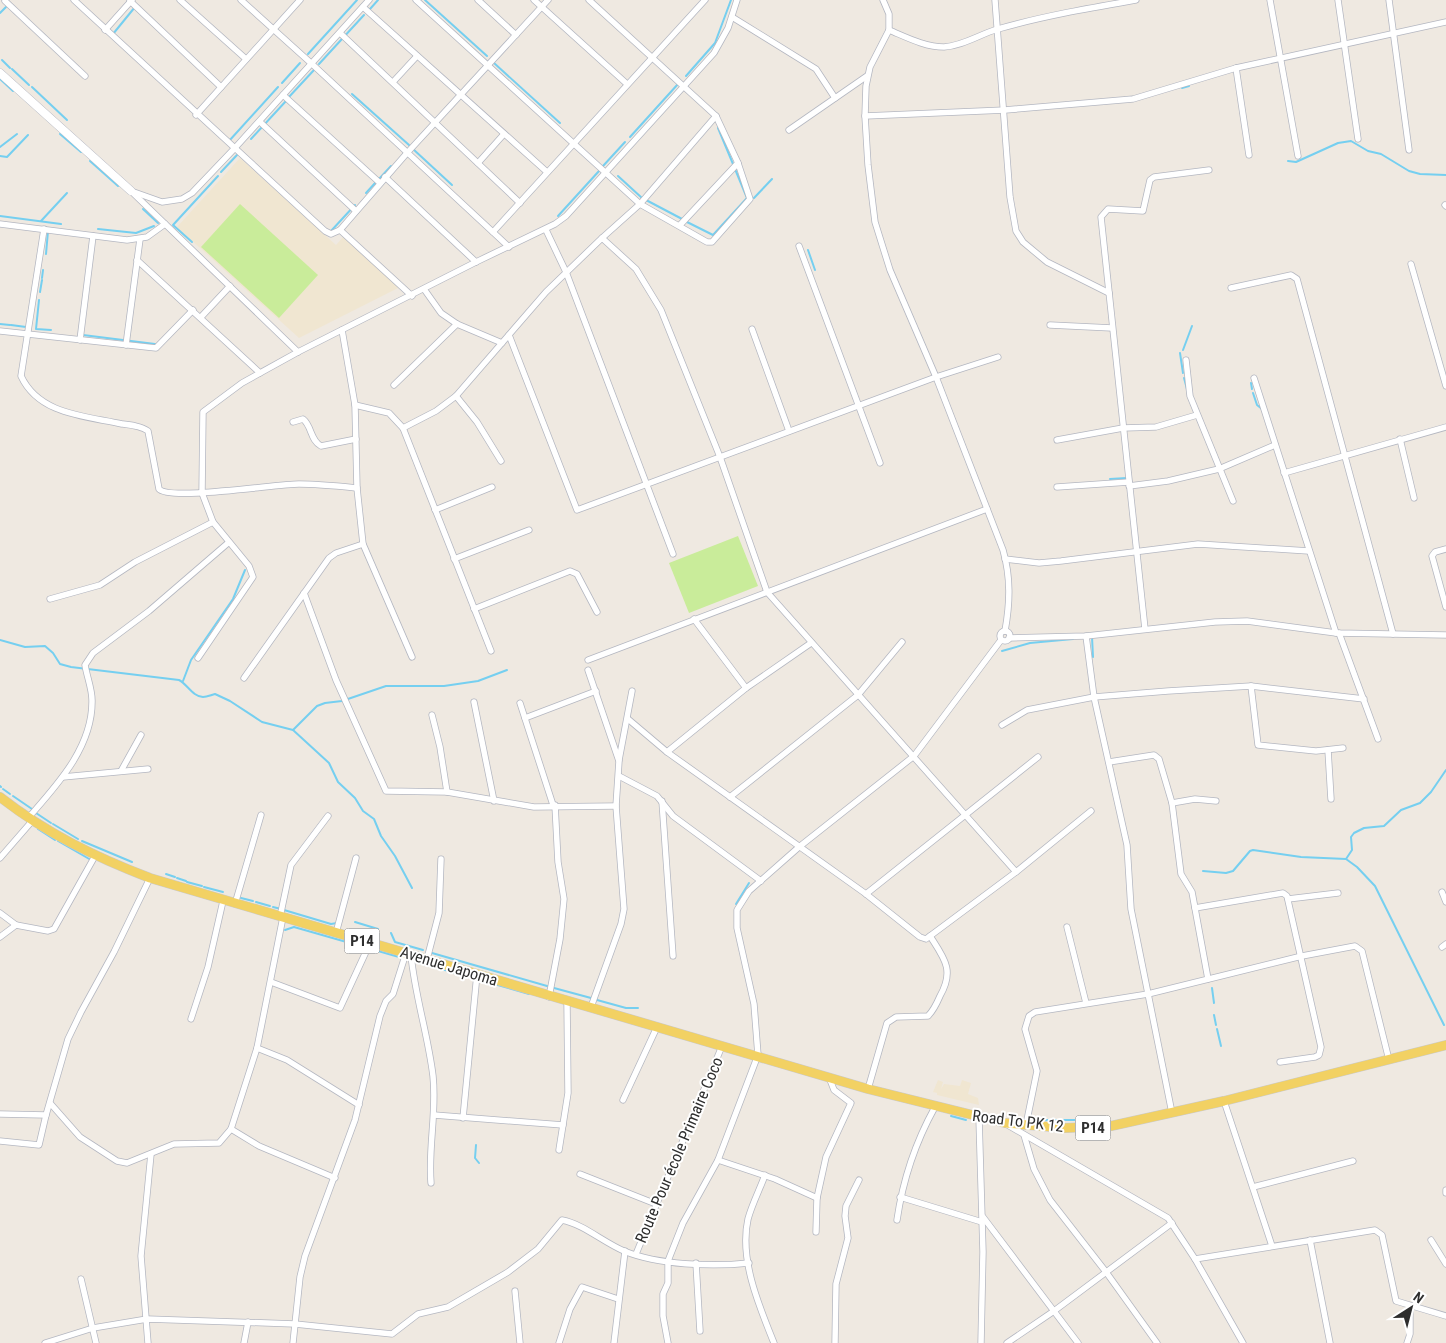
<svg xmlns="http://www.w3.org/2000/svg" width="1446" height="1343" font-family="'Roboto Condensed',sans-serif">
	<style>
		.education { fill: #f0e6d1 }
		.pitch { fill: #c9ec9a }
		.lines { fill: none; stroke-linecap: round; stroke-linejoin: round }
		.stream { stroke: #75cff0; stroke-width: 2 }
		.street-casing { stroke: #b4b7c1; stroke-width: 7 }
		.secondary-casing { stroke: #b4b7c1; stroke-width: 9 }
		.primary-casing { stroke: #c9c9c9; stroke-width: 10 }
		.street { stroke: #fff; stroke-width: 5.5 }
		.secondary { stroke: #fff; stroke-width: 8 }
		.primary { stroke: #f2d163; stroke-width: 9 }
		.labels { text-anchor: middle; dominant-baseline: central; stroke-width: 4; stroke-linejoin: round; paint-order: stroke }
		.shield { fill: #fff; stroke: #6d6d6d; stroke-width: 1 }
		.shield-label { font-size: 15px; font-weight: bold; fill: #2e2e2e }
		.street-label { font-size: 16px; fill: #2e2e2e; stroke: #fff }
	</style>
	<rect width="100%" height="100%" fill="#efe9e1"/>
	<g class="education">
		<path d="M240 158 336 245 344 236 400 287 299 338 177 227Z"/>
		<path d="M938 1080 943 1082 941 1089 944 1084 960 1086 962 1080 971 1083 968 1094 978 1098 979 1105 937 1095V1093L933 1092Z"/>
	</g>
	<g class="pitch">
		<path d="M240 204 318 275 279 318 201 247Z"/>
		<path d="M738 536 758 586 689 613 669 563Z"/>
	</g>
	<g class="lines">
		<g class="stream">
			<path d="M425 0 487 56"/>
			<path d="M370 9 378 0"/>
			<path d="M0 13 6 7"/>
			<path d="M113 34 135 7"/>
			<path d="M308 54 357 0"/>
			<path d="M2 60 10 68"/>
			<path d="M494 63 560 123"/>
			<path d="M319 64 364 15"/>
			<path d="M12 69 29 85"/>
			<path d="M686 76 715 43 731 0"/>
			<path d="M0 79 13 91"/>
			<path d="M282 83 300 63"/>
			<path d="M32 87 67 120"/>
			<path d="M1182 88 1189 86"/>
			<path d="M352 94 409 145"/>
			<path d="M288 98 314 70"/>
			<path d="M718 128 733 164"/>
			<path d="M60 134 81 152"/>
			<path d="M630 137 678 84"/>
			<path d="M251 139 286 101"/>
			<path d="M229 141 278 87"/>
			<path d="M0 147 17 134"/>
			<path d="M413 149 452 185"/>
			<path d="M0 156 7 157 28 135"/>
			<path d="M90 161 118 186"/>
			<path d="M1288 161 1296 162 1338 143 1351 141 1368 151 1381 154 1409 171 1420 174 1446 175"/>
			<path d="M603 166 625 142"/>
			<path d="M221 172 237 155"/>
			<path d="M618 176 642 198"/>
			<path d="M379 179 391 166"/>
			<path d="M366 193 376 182"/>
			<path d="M754 198 772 179"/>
			<path d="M646 200 684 220"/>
			<path d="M143 209 158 223"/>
			<path d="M0 216 61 224"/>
			<path d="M558 216 599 171"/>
			<path d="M41 221 67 193"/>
			<path d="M687 222 713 235 747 198 735 169"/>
			<path d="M98 229 136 233 154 226"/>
			<path d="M331 231 355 205"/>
			<path d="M192 242 173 225 218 176"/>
			<path d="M808 250 815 270"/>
			<path d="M46 254 48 231"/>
			<path d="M42 278 43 270"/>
			<path d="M40 292 42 280"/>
			<path d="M39 300 36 329 51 330"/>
			<path d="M0 324 10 325"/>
			<path d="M11 325 26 327"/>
			<path d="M83 335 155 344"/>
			<path d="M1183 350 1192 326"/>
			<path d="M1180 353 1183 373"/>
			<path d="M1184 378 1187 389"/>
			<path d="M1251 383 1252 389"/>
			<path d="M1253 393 1257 405 1262 409"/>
			<path d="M1110 479 1127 478"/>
			<path d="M1092 637 1093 657"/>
			<path d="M0 640 25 647 45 646 53 653 60 664 71 667 179 680C187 684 193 697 203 697 207 697 211 695 215 694L230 701 262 722 293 730 329 763 338 782 355 798 363 811 374 819 381 836 395 856 412 888"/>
			<path d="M1002 651 1030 643 1073 639"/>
			<path d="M183 681 191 660 233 599 245 570"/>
			<path d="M293 730 317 706 325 703 342 701 386 686H444L478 681 507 670"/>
			<path d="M0 786 1 787"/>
			<path d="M3 789 10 794"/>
			<path d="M13 796 32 809"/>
			<path d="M36 813 51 823"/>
			<path d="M53 824 78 839"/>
			<path d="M38 829 55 840"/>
			<path d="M58 841 91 860"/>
			<path d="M82 841 132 862"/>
			<path d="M1346 859 1352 850 1351 837 1354 833 1364 828 1384 826 1401 810 1420 803 1431 792 1446 770"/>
			<path d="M1203 871 1226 873 1233 871 1250 851 1253 850 1301 857 1346 859 1357 867 1375 886 1444 1025"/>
			<path d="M166 874 175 877"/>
			<path d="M177 878 186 881"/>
			<path d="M187 882 202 886"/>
			<path d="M204 887 223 892"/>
			<path d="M241 898 253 901"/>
			<path d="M256 902 270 906"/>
			<path d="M736 904 749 883"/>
			<path d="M273 907 281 909"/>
			<path d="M284 910 331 924 337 923"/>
			<path d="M355 922 378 929"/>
			<path d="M285 930 294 927 399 957"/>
			<path d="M391 933 395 942 423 950"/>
			<path d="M432 953 547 986"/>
			<path d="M416 962 474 978"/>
			<path d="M480 980 529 994"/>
			<path d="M554 988 591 998"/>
			<path d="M1212 988 1214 1003"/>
			<path d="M597 1000 626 1008H638"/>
			<path d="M1214 1015 1216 1025"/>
			<path d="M1217 1029 1221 1046"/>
			<path d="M951 1116 966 1120"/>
			<path d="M1015 1119 1024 1120"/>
			<path d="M1038 1120H1086"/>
			<path d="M476 1145 475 1158 479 1163"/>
		</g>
		<g class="street-casing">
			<g id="street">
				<path d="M74 0 325 231 331 234 340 230 407 153 548 0"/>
				<path d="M180 0 246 59"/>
				<path d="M241 0 312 64 509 247"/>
				<path d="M416 0 640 204 707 242H712L750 199 738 163"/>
				<path d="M478 0 516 35"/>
				<path d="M534 0 627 84"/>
				<path d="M589 0 716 116 738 163 680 225"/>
				<path d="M883 0 889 14V30L870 67 866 86 865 116 868 165 875 222 890 270 936 377 1003 550C1011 578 1010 603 1005 631"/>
				<path d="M995 0 1010 197 1016 231 1023 242 1047 262 1109 293"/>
				<path d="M1270 0 1298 156"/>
				<path d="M1338 0 1358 139"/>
				<path d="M1389 0 1409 150"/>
				<path d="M5 1 85 76"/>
				<path d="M130 1 221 87"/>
				<path d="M363 7 547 172"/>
				<path d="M732 17 816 69 835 98"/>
				<path d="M105 30 132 0"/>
				<path d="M889 30C906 37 925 47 944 47 963 46 980 34 998 29 1043 16 1090 8 1136 0"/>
				<path d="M340 33 520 203"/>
				<path d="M1236 68 1249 155"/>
				<path d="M393 82 417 56"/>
				<path d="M283 95 380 183"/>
				<path d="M196 115 300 0"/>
				<path d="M865 116 1005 110 1133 99 1236 68 1446 22"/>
				<path d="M260 122 356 211"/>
				<path d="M789 130 867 76"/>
				<path d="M478 163 504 134"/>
				<path d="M385 177 476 262"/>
				<path d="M131 191 162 202 182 199 192 193 234 149 369 0"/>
				<path d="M134 194 298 352"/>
				<path d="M1445 205 1446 206"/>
				<path d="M0 224 127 240 147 237 165 224"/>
				<path d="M44 229 21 376C39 415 86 416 122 424 131 425 141 426 148 431L159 489C169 501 277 484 299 484 318 484 337 486 357 488"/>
				<path d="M340 230 412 296"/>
				<path d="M546 230 566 272 673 554"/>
				<path d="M493 232 705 0"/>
				<path d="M602 238 640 204 716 116"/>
				<path d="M799 246 880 463"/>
				<path d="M137 260 260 373"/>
				<path d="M1411 264 1446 386"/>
				<path d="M1231 288 1291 275 1297 279 1393 634"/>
				<path d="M424 289 441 313 457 324 502 343"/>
				<path d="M201 317 230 286"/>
				<path d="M1050 325 1112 328"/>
				<path d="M752 329 789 431"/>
				<path d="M342 330 355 405 357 488 363 544 412 657"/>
				<path d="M0 331 156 348 193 310"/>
				<path d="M509 335 577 510 936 377 998 357"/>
				<path d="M80 340 93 236"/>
				<path d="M126 345 140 239"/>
				<path d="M1186 360 1190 396 1233 501"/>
				<path d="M1254 378 1336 633"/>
				<path d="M394 385 457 324"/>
				<path d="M456 396 477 422 501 461"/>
				<path d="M355 405 389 413 403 428 491 651"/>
				<path d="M293 422 303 419C312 426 310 440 321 446L356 439"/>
				<path d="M403 428 436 411 456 396 546 292 602 238 636 269 661 310 720 457 767 592 1016 872"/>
				<path d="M1400 439 1414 498"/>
				<path d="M1057 440 1123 428 1156 427 1197 415"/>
				<path d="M1284 473 1446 427"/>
				<path d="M1129 486 1168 481 1219 469 1275 445"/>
				<path d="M1057 487 1129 482"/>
				<path d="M435 510 492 487"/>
				<path d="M1446 549 1435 552 1432 556 1446 607"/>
				<path d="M454 559 529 530"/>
				<path d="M1005 559 1039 563 1061 561 1198 544 1309 551"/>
				<path d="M304 593 336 680 386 791 447 792 534 807 616 806"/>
				<path d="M50 599 100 585 135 562 213 522"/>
				<path d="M474 609 570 571 577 574 597 612"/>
				<path d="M694 619 746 688"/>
				<path d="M1145 629 1101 217 1108 209 1143 211 1150 180 1154 177 1209 170"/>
				<circle cx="1005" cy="636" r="5"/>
				<path d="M1339 633 1378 739"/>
				<path d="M1086 636 1094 697 1127 845 1131 909 1172 1113"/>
				<path d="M1009 638 1086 636 1215 622 1247 621 1336 633 1446 635"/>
				<path d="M811 643 746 688 667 752 866 894 920 937 926 939 1016 872 1091 811"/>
				<path d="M198 658 253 577 249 566 213 522 202 493 203 412 242 383 298 352 476 262 555 224 566 216 714 53 728 28 737 0"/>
				<path d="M588 660 987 509"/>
				<path d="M588 670 619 761 616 806 624 909 621 924 591 1007"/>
				<path d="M244 678 329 558 336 553 363 544"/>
				<path d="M1251 686 1258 745 1316 751 1343 748"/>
				<path d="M474 702 494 801"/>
				<path d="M520 703 553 805"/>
				<path d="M432 715 440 747 447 792"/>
				<path d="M525 718 596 691"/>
				<path d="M628 719 667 752"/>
				<path d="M1002 725 1027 710 1094 697 1168 691 1251 686 1364 699"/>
				<path d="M1328 750 1331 799"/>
				<path d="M619 760 632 691"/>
				<path d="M1109 762 1154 755 1159 759 1172 803 1181 874 1192 892 1208 979"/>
				<path d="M121 771 141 735"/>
				<path d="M619 776 657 796 673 816 761 881"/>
				<path d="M63 777 148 769"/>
				<path d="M730 797 858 695 902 642"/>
				<path d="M662 801 673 956"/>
				<path d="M1172 803 1195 799 1216 801"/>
				<path d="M29 817C57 785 93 747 92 700 92 689 87 677 85 665L93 653 149 611 228 543"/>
				<path d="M0 858 33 820"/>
				<path d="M1442 892 1446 902"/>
				<path d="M866 894 1038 757"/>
				<path d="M1288 899 1338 893"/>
				<path d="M235 904 261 815"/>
				<path d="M1195 908 1283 893 1287 896 1321 1047 1319 1055 1315 1057 1280 1062"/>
				<path d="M0 913 16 925"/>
				<path d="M280 917 291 865 328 816"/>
				<path d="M1067 927 1086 1003"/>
				<path d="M336 933 356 858"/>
				<path d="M0 937 16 925 48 931 54 929 95 856"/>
				<path d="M1442 947 1446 944"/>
				<path d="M411 955C415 996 428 1035 433 1076 437 1112 428 1147 431 1183"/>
				<path d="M427 959 439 913 441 859"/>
				<path d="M271 982 340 1008 370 943"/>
				<path d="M549 997 560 939 564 899 558 862 555 805"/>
				<path d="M191 1019 208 967 223 901"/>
				<path d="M257 1048 287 1060 359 1105"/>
				<path d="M868 1089 887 1023 896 1017 928 1016C933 1011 937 1003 940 996 955 970 944 958 930 936"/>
				<path d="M623 1100 657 1027"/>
				<path d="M1224 1101 1272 1246"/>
				<path d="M50 1103 80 1137 117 1161 127 1163 174 1144 219 1143 231 1129 257 1048 283 917"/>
				<path d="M0 1114 46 1115"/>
				<path d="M434 1115 563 1125"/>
				<path d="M463 1118 477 974"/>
				<path d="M979 1118 983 1252 981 1343"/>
				<path d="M1006 1124 1168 1218 1195 1259 1243 1343"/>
				<path d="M1026 1125 1037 1071 1025 1029 1029 1016 1035 1012 1148 994 1302 956 1355 946 1362 951 1389 1060"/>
				<path d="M231 1129 259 1146 335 1178"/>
				<path d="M1024 1135 1034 1169 1050 1200 1106 1272 1157 1343"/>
				<path d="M0 1141 39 1145 46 1115 68 1039 81 1012 114 952 150 878"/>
				<path d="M559 1150 568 1093 567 1002"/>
				<path d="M718 1160 775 1179 817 1198"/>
				<path d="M580 1174 656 1204"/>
				<path d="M765 1175C760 1189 752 1204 748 1219 739 1259 759 1306 774 1343"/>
				<path d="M1253 1187 1353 1161"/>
				<path d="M1446 1190V1193"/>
				<path d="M900 1197 982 1222"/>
				<path d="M983 1217 1078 1343"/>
				<path d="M897 1220C903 1179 915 1143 935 1107"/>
				<path d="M816 1232 817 1198 826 1157 851 1103 834 1090 829 1077"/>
				<path d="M1310 1240 1330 1343"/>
				<path d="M1431 1240 1446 1264"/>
				<path d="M636 1254 722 1046"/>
				<path d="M1195 1259 1375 1230 1382 1235 1396 1301 1446 1316"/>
				<path d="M696 1263 700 1331"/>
				<path d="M81 1279 96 1343"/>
				<path d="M515 1291 520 1343"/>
				<path d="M45 1343 93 1328 147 1319 295 1324 392 1334 418 1314 448 1307 508 1272 538 1249 562 1220C583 1224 603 1242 624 1251 658 1265 712 1267 749 1263"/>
				<path d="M148 1343 141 1256 151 1154"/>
				<path d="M244 1343 248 1322"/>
				<path d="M293 1343 300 1277 305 1256 355 1120 380 1016 386 1001 393 994 406 953"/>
				<path d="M559 1343 570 1309 582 1287 618 1299"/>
				<path d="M614 1343 625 1251"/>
				<path d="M668 1343 663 1316V1294L668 1283V1261L683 1223 718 1160 758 1055 754 1004 737 928V910L749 891 799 847 914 756 1001 640"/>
				<path d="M835 1343 836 1284 848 1238 845 1216 846 1206 859 1180"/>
				<path d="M1007 1343 1054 1311 1172 1223"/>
				<path d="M1407 1343 1410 1334V1306"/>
			</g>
		</g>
		<g class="secondary-casing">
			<path id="secondary" d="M0 73 131 191"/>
		</g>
		<g class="primary-casing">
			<path id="primary" d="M0 797C46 833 95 857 150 878L868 1089 1005 1123 1065 1128 1111 1126 1224 1101 1446 1045"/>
		</g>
		<use href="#street" class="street"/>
		<use href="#secondary" class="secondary"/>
		<use href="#primary" class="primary"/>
	</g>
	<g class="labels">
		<g class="shield">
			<rect x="344.5" y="928.5" width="35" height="25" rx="4"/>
			<rect x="1075.5" y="1115.5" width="35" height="25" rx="4"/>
		</g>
		<g class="shield-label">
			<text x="362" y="941">P14</text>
			<text x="1093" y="1128">P14</text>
		</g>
		<g class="street-label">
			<text transform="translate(449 966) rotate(17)">Avenue Japoma</text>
			<text transform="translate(1018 1121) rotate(7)">Road To PK 12</text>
			<text transform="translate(679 1150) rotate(-67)">Route Pour école Primaire Coco</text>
		</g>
	</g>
	<g transform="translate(1411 1308) rotate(36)" stroke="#ffffff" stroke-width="4" paint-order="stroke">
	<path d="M0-4L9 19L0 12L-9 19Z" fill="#2e2e2e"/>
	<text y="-8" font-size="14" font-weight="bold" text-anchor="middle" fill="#2e2e2e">N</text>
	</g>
</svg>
